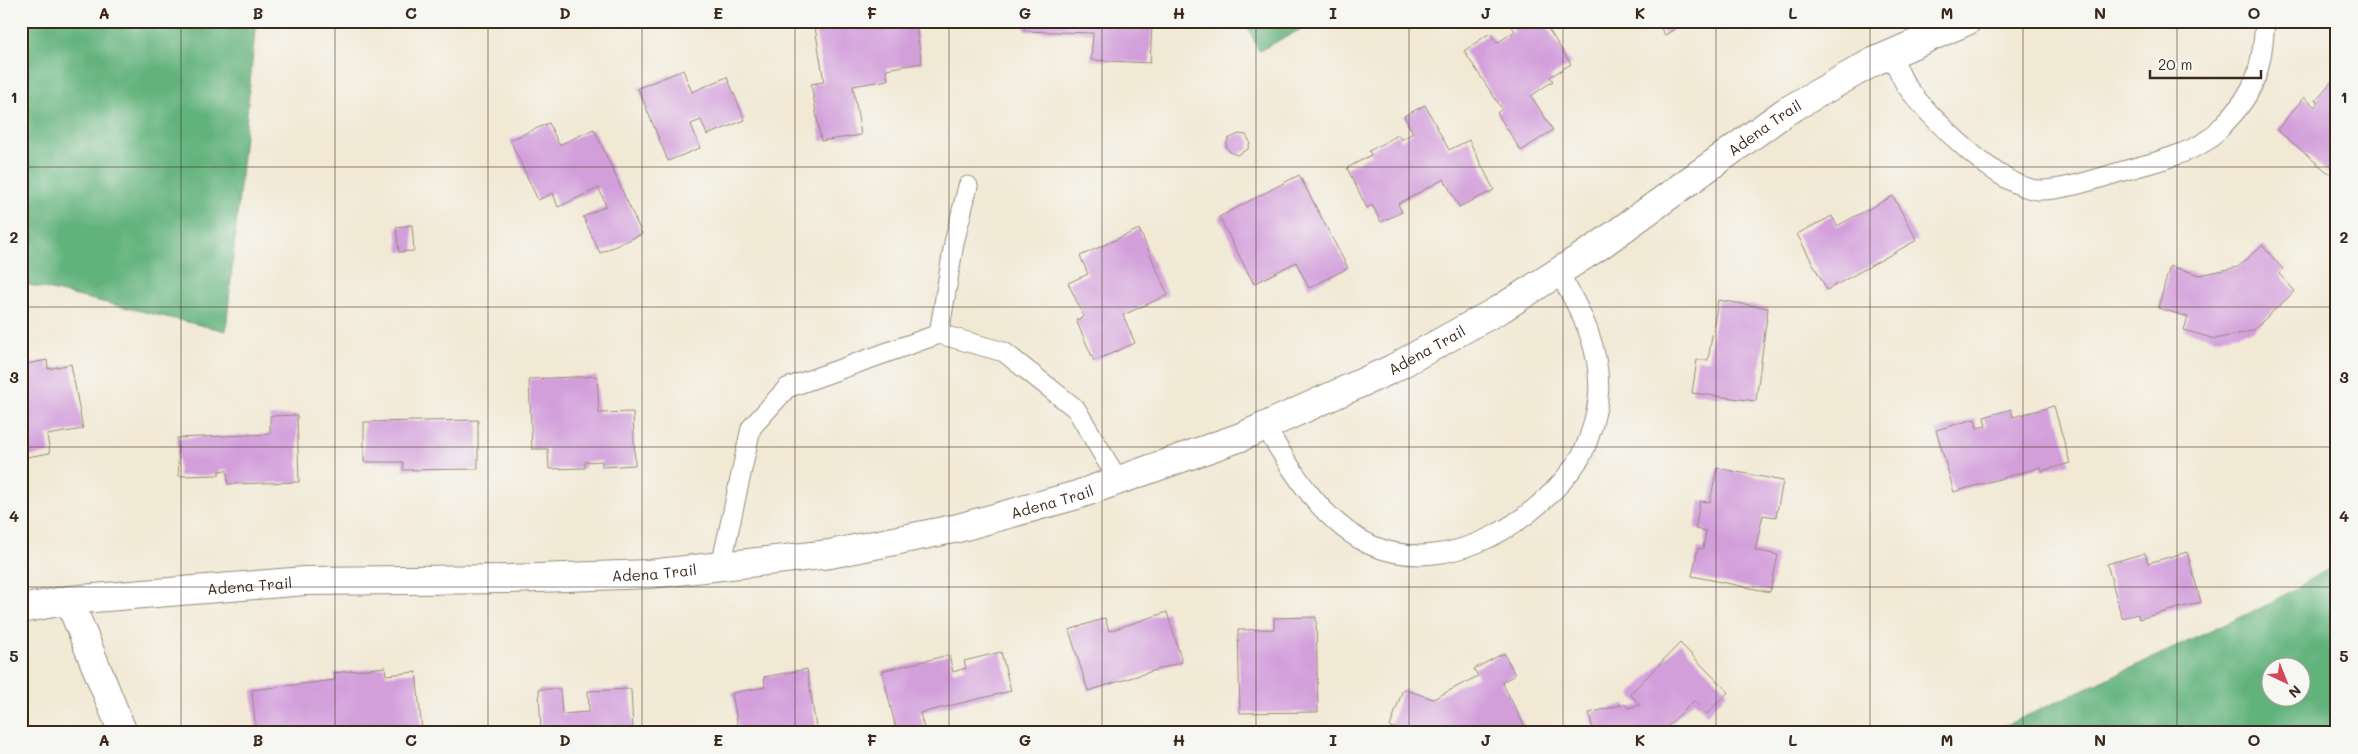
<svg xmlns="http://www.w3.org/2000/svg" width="2358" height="754" font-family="Mali,sans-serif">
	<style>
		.forest { fill: #62b27c; stroke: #4e6e4d; fill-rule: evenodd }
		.building { fill: #d39fdb }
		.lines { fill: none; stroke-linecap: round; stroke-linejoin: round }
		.service-casing { stroke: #968a7a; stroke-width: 21 }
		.minor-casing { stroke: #968a7a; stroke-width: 30 }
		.service { stroke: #fff; stroke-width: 19 }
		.minor { stroke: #fff; stroke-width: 28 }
		.grid { fill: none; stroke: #3b2a1e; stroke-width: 1; stroke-opacity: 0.55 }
		.labels { text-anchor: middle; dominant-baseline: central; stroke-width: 4; stroke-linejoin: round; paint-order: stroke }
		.street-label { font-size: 15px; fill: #3b2a1e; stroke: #f6f6f2 }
		.neatline { fill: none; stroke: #3b2a1e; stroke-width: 2 }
		.grid-label { font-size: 16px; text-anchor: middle; font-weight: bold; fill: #3b2a1e }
	</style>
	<rect width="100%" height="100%" fill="#f6f6f2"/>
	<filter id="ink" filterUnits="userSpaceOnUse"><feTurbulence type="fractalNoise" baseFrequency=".02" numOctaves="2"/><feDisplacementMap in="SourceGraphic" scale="10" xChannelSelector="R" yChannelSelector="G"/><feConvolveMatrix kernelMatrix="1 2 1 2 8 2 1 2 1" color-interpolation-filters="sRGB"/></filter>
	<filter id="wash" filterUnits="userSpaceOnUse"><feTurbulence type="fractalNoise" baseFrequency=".0096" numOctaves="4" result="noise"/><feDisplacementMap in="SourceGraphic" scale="20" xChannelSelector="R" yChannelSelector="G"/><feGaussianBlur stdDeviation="1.12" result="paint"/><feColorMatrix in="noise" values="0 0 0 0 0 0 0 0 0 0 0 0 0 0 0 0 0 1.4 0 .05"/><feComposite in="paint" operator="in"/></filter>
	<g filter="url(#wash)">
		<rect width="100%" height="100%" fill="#f2e9d5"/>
		<g class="forest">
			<path d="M21 21H256L226 331 21 283Z"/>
			<path d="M1245 21H1317L1259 51Z"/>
			<path d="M2337 564V733H1989L2265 606ZM2270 666H2300V696H2270Z"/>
		</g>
		<g id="blocks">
			<g class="building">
				<path d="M814 21H915L922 63 886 69 888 80 853 86 861 135 821 141 811 84 824 82Z"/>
				<path d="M1025 21H1140V25H1152L1150 63 1091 60 1093 33 1024 31Z"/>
				<path d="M1508 21H1543L1571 64 1550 77 1553 81 1531 96 1553 130 1521 151 1497 113 1502 109 1464 51 1490 33 1497 43 1515 31Z"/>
				<path d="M1656 21H1687L1665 35Z"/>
				<path d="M683 70 692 92 727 77 745 120 707 135 701 120 691 124 700 148 668 161 638 88Z"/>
				<path d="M2336 76 2337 77V180L2277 130 2304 97 2315 107 2319 102 2316 100Z"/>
				<path d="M1425 105 1449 150 1469 140 1494 190 1459 207 1444 179 1398 204 1402 212 1381 222 1372 205 1367 208 1347 168 1371 155 1369 151 1398 135 1401 140 1413 133 1404 116Z"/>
				<path d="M549 123 559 145 594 129 642 234 600 253 583 217 606 206 599 188 558 207 553 193 538 200 510 140Z"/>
				<path d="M1239 134 1246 135 1250 142 1248 149 1237 155 1230 152 1226 146 1228 139Z"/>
				<path d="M1299 175 1348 268 1309 288 1296 262 1254 284 1219 217Z"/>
				<path d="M1893 196 1917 240 1827 290 1797 234 1832 216 1837 226Z"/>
				<path d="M412 225 414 251 399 252 396 227Z"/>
				<path d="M1139 229 1168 295 1123 315 1135 343 1094 361 1076 320 1084 317 1068 283 1088 274 1080 256Z"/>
				<path d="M2262 245 2283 269 2279 274 2295 291 2252 331 2215 339 2184 330 2188 317 2158 308 2170 266 2200 275 2238 267Z"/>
				<path d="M1718 300 1768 308 1756 401 1692 393 1697 360H1708Z"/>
				<path d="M47 360 48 369 71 364 83 429 47 435 50 453 21 458V365Z"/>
				<path d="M597 376 599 413 633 412 635 465 602 467V461L585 462V468L549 469 548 449H532L529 379Z"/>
				<path d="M2054 406 2070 463 2042 471 2041 467 1954 492 1936 430 1975 419 1977 428 1986 426 1984 417 2011 409 2013 417Z"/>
				<path d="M297 415 299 482 228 484 227 470 219 471V475L179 476 177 438 270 434V416Z"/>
				<path d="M478 420V469L403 470V462H364V422Z"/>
				<path d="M1717 468 1783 481 1776 517 1763 515 1755 550 1778 555 1770 592 1692 576 1698 548 1703 549 1706 531 1695 529 1700 501 1710 502Z"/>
				<path d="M2187 552 2201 602 2139 619 2138 614 2122 618 2107 564 2145 553 2148 563Z"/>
				<path d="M1167 612 1182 662 1088 691 1069 630 1105 618 1109 631Z"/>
				<path d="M1316 617 1318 712 1240 713 1238 630 1274 629V618Z"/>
				<path d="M1680 643 1728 692 1707 714 1694 701 1664 730 1660 727 1636 733H1594L1589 713 1625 704 1628 708 1640 705 1630 694Z"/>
				<path d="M1001 652 1011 691 920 713 924 729 897 733 882 671 949 655 953 672 966 668 964 661Z"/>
				<path d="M1504 653 1515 675 1502 682 1528 733H1409L1390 727 1403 689 1433 699 1478 676 1474 669Z"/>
				<path d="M385 667 386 675 416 672 422 730 398 733H256L252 690 335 680 334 673Z"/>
				<path d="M807 669 817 733H739L732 693 765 687 764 677Z"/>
				<path d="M539 689H560L562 714 589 712 588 691 631 689 633 730 595 733H541Z"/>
			</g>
		</g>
	</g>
	<g filter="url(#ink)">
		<use href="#blocks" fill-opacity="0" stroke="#968a7a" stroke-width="1"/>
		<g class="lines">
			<g class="service-casing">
				<g id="service">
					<path d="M1891 55C1897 65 1901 79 1908 88 1931 119 1999 187 2038 190 2061 191 2100 178 2123 171 2151 163 2183 156 2208 140 2214 136 2219 129 2224 124 2257 91 2262 67 2265 21"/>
					<path d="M939 334 954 243 968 186"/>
					<path d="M1265 426C1291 470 1324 525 1373 546 1449 577 1538 522 1580 458 1588 445 1596 415 1598 400 1603 352 1582 312 1558 272"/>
					<path d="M721 566 751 428 787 388 939 334 1004 352 1076 409 1118 480"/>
				</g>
			</g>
			<g class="minor-casing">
				<g id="minor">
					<path d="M69 600 123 733"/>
					<path id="s1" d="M21 609 69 600 305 581 509 579 650 574 721 566 830 554 958 528 1077 495 1241 437 1392 369 1502 308 1599 246 1785 112 1873 62 1967 21"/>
				</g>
			</g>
			<use href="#service" class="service"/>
			<use href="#minor" class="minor"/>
		</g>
	</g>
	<path class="grid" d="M181 21V733M335 21V733M488 21V733M642 21V733M795 21V733M949 21V733M1102 21V733M1256 21V733M1409 21V733M1563 21V733M1716 21V733M1870 21V733M2023 21V733M2177 21V733M21 167H2337M21 307H2337M21 447H2337M21 587H2337"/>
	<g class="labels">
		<g class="street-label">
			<text stroke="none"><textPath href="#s1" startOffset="1850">Adena Trail</textPath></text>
			<text stroke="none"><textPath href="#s1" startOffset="1445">Adena Trail</textPath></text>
			<text stroke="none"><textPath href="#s1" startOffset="1040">Adena Trail</textPath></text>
			<text stroke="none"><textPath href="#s1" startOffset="635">Adena Trail</textPath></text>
			<text stroke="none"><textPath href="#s1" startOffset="230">Adena Trail</textPath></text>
		</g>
	</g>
	<rect width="2358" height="754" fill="none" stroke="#f6f6f2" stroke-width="55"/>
	<g transform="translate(2286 682) rotate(137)"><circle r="24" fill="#f6f6f2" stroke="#aba49d"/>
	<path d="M0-4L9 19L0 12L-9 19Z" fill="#d1495b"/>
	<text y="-8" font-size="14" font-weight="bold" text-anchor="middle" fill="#3b2a1e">N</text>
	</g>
	<path d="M2150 70v8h111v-8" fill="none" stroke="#3b2a1e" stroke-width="2.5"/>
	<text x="2158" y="70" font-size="15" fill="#3b2a1e" stroke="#f6f6f2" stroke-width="4" paint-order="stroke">20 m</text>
	<rect x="28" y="28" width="2302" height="698" class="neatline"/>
	<g class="grid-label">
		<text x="104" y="19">A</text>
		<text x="258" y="19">B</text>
		<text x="411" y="19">C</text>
		<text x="565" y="19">D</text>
		<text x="718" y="19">E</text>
		<text x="872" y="19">F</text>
		<text x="1025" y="19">G</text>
		<text x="1179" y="19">H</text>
		<text x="1333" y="19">I</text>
		<text x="1486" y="19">J</text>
		<text x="1640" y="19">K</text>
		<text x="1793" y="19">L</text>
		<text x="1947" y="19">M</text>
		<text x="2100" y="19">N</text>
		<text x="2254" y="19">O</text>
		<text x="14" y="103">1</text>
		<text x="2344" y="103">1</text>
		<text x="14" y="243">2</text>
		<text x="2344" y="243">2</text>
		<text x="14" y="383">3</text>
		<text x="2344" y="383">3</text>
		<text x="14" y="522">4</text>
		<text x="2344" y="522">4</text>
		<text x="14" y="662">5</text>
		<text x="2344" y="662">5</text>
		<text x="104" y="746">A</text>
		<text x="258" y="746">B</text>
		<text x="411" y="746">C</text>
		<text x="565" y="746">D</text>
		<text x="718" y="746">E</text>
		<text x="872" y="746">F</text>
		<text x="1025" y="746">G</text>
		<text x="1179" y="746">H</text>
		<text x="1333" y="746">I</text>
		<text x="1486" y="746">J</text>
		<text x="1640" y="746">K</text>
		<text x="1793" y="746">L</text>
		<text x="1947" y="746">M</text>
		<text x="2100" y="746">N</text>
		<text x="2254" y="746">O</text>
	</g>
</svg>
